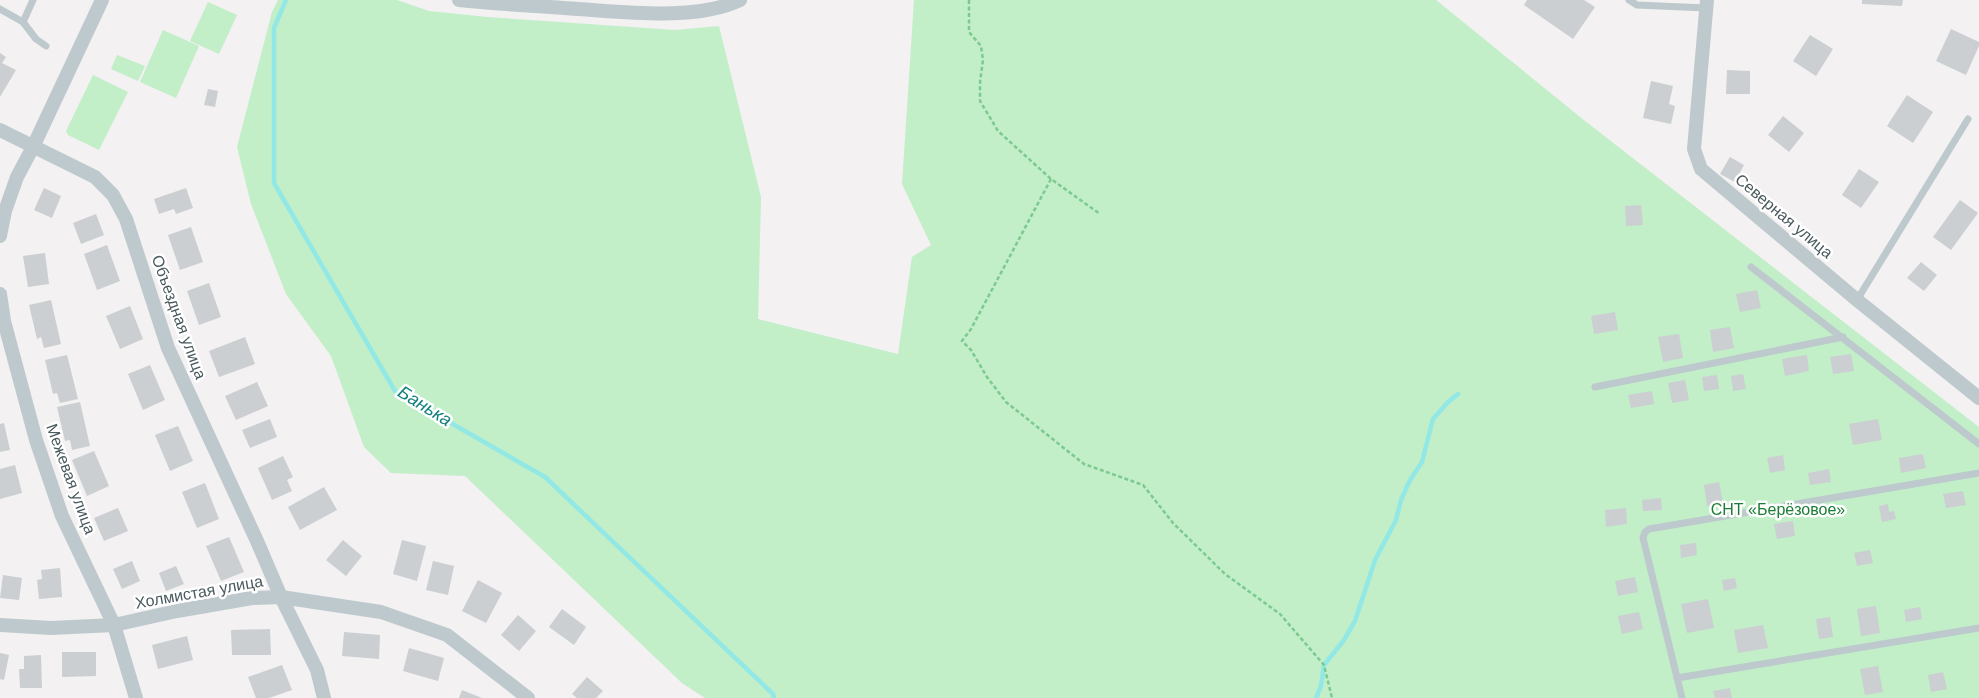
<svg xmlns="http://www.w3.org/2000/svg" width="1979" height="698" font-family="Arial,sans-serif">
	<style>
		.green { fill: #c2eec8 }
		.lines { fill: none; stroke-linecap: round; stroke-linejoin: round }
		.stream { stroke: #92e8e5; stroke-width: 4.5 }
		.building { fill: #cbcfd2 }
		.path { stroke: #7cca90; stroke-width: 2.5; stroke-dasharray: 4 2.5; stroke-linecap: butt }
		.service { stroke: #bdc9cd; stroke-width: 7 }
		.minor { stroke: #bdc9cd; stroke-width: 14 }
		.labels { text-anchor: middle; dominant-baseline: central; stroke-width: 5; stroke-linejoin: round; paint-order: stroke }
		.street-label { font-size: 16px; fill: #49595d; stroke: #fff }
		.park-label { font-size: 16px; fill: #1c7d35; stroke: #fff }
		.water-label { font-size: 18px; font-style: italic; fill: #13817d; stroke: #fff }
	</style>
	<rect width="100%" height="100%" fill="#f3f1f1"/>
	<g class="green">
		<path d="M278 0H397L429 11 487 17 675 30 719 26 761 197 758 319 898 354 912 257 931 245 902 184 914 0H1436L1585 121 1979 427V698H705L682 683 465 476 391 473 364 447 331 356 286 294 251 204 237 147 272 12Z"/>
		<path d="M208 2 237 15 219 54 190 41Z"/>
		<path d="M163 30 199 46 176 98 140 82Z"/>
		<path d="M117 55 145 66 138 81 111 69Z"/>
		<path d="M93 75 128 92 99 150 68 135 66 131Z"/>
	</g>
	<g class="lines">
		<g class="stream">
			<path d="M286 0 274 28V183L395 391 545 477 773 694 774 698"/>
			<path d="M1316 698 1321 686 1324 665 1344 640 1355 621 1375 560 1396 520 1401 500 1410 480 1422 462 1433 419 1448 402 1458 394"/>
		</g>
	</g>
	<g class="building">
		<path d="M1527 0H1584L1595 7 1573 39 1524 5Z"/>
		<path d="M1862 0H1903L1902 6 1862 4Z"/>
		<path d="M1951 29 1979 42V46L1966 75 1936 61Z"/>
		<path d="M1810 35 1833 49 1816 76 1793 61Z"/>
		<path d="M0 53 6 57 2 63 16 70 0 97Z"/>
		<path d="M1727 70 1750 71V94H1726Z"/>
		<path d="M1651 81 1673 86 1669 104 1675 106 1671 124 1643 118Z"/>
		<path d="M208 89 218 91 215 107 204 105Z"/>
		<path d="M1907 95 1933 112 1913 143 1887 126Z"/>
		<path d="M1783 116 1804 133 1789 152 1768 135Z"/>
		<path d="M1730 157 1744 165 1735 182 1720 174Z"/>
		<path d="M1859 169 1879 182 1861 208 1842 195Z"/>
		<path d="M44 188 61 196 52 218 34 210Z"/>
		<path d="M186 188 193 208 176 214 174 209 159 214 154 199Z"/>
		<path d="M1960 200 1978 213 1951 250 1933 237Z"/>
		<path d="M1641 205 1643 225 1626 226 1625 206Z"/>
		<path d="M96 214 104 235 81 244 73 223Z"/>
		<path d="M191 227 203 262 180 270 168 235Z"/>
		<path d="M107 245 120 281 97 290 84 254Z"/>
		<path d="M45 253 49 284 28 287 23 256Z"/>
		<path d="M1921 262 1937 275 1924 291 1907 278Z"/>
		<path d="M209 283 221 317 199 325 187 291Z"/>
		<path d="M1757 290 1761 308 1740 312 1736 294Z"/>
		<path d="M51 300 61 344 44 348 41 337 37 339 29 305Z"/>
		<path d="M130 306 143 339 120 349 106 316Z"/>
		<path d="M1615 312 1618 330 1594 334 1591 316Z"/>
		<path d="M1730 327 1734 348 1713 352 1710 330Z"/>
		<path d="M1679 334 1683 358 1663 362 1658 337Z"/>
		<path d="M245 337 255 364 219 377 209 351Z"/>
		<path d="M1851 354 1854 371 1833 374 1830 357Z"/>
		<path d="M67 355 78 399 60 403 57 393 53 394 45 360Z"/>
		<path d="M1807 355 1809 371 1785 376 1782 359Z"/>
		<path d="M150 365 165 400 143 410 128 374Z"/>
		<path d="M1743 374 1746 389 1733 391 1731 376Z"/>
		<path d="M1717 375 1719 389 1704 391 1702 377Z"/>
		<path d="M1685 380 1689 400 1672 403 1668 383Z"/>
		<path d="M257 382 268 406 236 420 225 396Z"/>
		<path d="M1652 391 1654 404 1631 408 1628 395Z"/>
		<path d="M80 402 90 446 72 450 70 440 65 441 57 407Z"/>
		<path d="M270 419 277 437 250 448 242 430Z"/>
		<path d="M1878 419 1882 440 1853 445 1849 424Z"/>
		<path d="M4 423 10 450 0 452V424Z"/>
		<path d="M178 426 193 461 170 471 155 435Z"/>
		<path d="M94 451 109 486 87 496 72 460Z"/>
		<path d="M1923 454 1926 468 1901 473 1899 458Z"/>
		<path d="M1783 455 1785 470 1770 473 1767 458Z"/>
		<path d="M283 456 293 477 287 480 292 491 272 500 258 468Z"/>
		<path d="M15 465 22 493 0 499V469Z"/>
		<path d="M1829 469 1831 482 1810 485 1808 473Z"/>
		<path d="M1719 482 1723 503 1707 506 1704 485Z"/>
		<path d="M205 483 219 519 197 528 182 492Z"/>
		<path d="M324 487 337 510 300 530 288 507Z"/>
		<path d="M1963 491 1966 505 1946 508 1943 494Z"/>
		<path d="M1661 498 1662 510 1643 511 1642 500Z"/>
		<path d="M1888 504 1889 512 1894 511 1896 519 1882 522 1879 506Z"/>
		<path d="M118 508 128 531 104 541 94 518Z"/>
		<path d="M1626 508 1627 524 1606 527 1605 510Z"/>
		<path d="M1793 521 1795 536 1777 539 1774 524Z"/>
		<path d="M229 537 244 572 221 581 206 546Z"/>
		<path d="M343 540 362 556 346 576 326 560Z"/>
		<path d="M402 540 426 546 417 581 393 574Z"/>
		<path d="M1696 543 1697 555 1681 558 1680 545Z"/>
		<path d="M1870 550 1873 563 1857 566 1854 553Z"/>
		<path d="M132 561 140 581 122 589 113 569Z"/>
		<path d="M433 561 454 566 448 595 426 590Z"/>
		<path d="M176 566 184 584 166 591 159 573Z"/>
		<path d="M60 568 62 597 39 599 37 580 42 579 41 570Z"/>
		<path d="M3 575 22 578 19 600 0 598Z"/>
		<path d="M1635 577 1638 592 1618 596 1615 581Z"/>
		<path d="M1735 578 1737 588 1724 591 1722 580Z"/>
		<path d="M478 580 502 593 486 623 462 611Z"/>
		<path d="M1708 599 1714 628 1687 633 1681 604Z"/>
		<path d="M1876 606 1880 633 1861 636 1857 609Z"/>
		<path d="M1920 607 1922 619 1906 622 1904 610Z"/>
		<path d="M562 609 586 627 574 645 549 627Z"/>
		<path d="M1639 612 1643 629 1622 634 1618 616Z"/>
		<path d="M518 615 536 631 519 651 501 635Z"/>
		<path d="M1830 617 1833 637 1819 639 1816 619Z"/>
		<path d="M1763 625 1768 648 1738 653 1734 630Z"/>
		<path d="M270 629 271 655H232L231 630Z"/>
		<path d="M344 632 380 635 379 659 342 656Z"/>
		<path d="M187 636 193 660 158 669 152 645Z"/>
		<path d="M409 648 444 658 438 681 403 671Z"/>
		<path d="M62 652H96V676L62 677Z"/>
		<path d="M0 653 9 655 4 680 0 679Z"/>
		<path d="M41 655 42 688H20L19 669H24V656Z"/>
		<path d="M282 665 292 690 269 698H256L248 677Z"/>
		<path d="M1878 666 1883 692 1865 695 1860 669Z"/>
		<path d="M1943 672 1947 689 1931 692 1928 675Z"/>
		<path d="M587 677 603 691 596 698H577L572 694Z"/>
		<path d="M1730 688 1732 698H1715L1713 691Z"/>
		<path d="M462 690 482 698H459Z"/>
	</g>
	<g class="lines">
		<g class="path">
			<path d="M969 0V32L981 46 983 60 980 82V101L998 131 1051 179 1100 214"/>
			<path d="M1051 179 971 329 962 341 971 350 987 377 1006 402 1084 464 1143 485 1173 523 1225 574 1280 614 1324 665 1332 698"/>
		</g>
		<g class="service">
			<path d="M1629 0 1637 5 1706 8"/>
			<path d="M0 9 23 22 36 39 46 46"/>
			<path d="M23 22 33 0"/>
			<path d="M1751 267 1979 444"/>
			<path d="M1857 300 1968 119"/>
			<path d="M1595 387 1843 337"/>
			<path d="M1677 678 1979 628"/>
			<path d="M1682 698 1643 538 1645 532 1649 529 1979 473"/>
		</g>
		<g class="minor">
			<path d="M459 0C498 4 538 6 578 9 626 12 697 21 740 0"/>
			<path d="M1707 0 1694 149 1701 169 1857 300 1979 398"/>
			<path d="M0 130 95 177 113 195 126 219 168 348 257 541 281 597 317 670 324 698"/>
			<path d="M0 236 5 211 17 177 33 147 102 0"/>
			<path d="M0 294 4 321 36 440 62 516 114 625 136 698"/>
			<path d="M0 625 51 628 114 625 177 611 252 598 281 597 381 612 447 635 528 698"/>
		</g>
	</g>
	<g class="labels">
		<g class="street-label">
			<text transform="translate(1784 216) rotate(40)">Северная улица</text>
			<text transform="translate(179 317) rotate(70)">Объездная улица</text>
			<text transform="translate(71 479) rotate(70)">Межевая улица</text>
			<text transform="translate(199 592) rotate(-10)">Холмистая улица</text>
		</g>
		<g class="park-label">
			<text x="1778" y="509">СНТ «Берёзовое»</text>
		</g>
		<g class="water-label">
			<text transform="translate(425 406) rotate(32)">Банька</text>
		</g>
	</g>
</svg>
